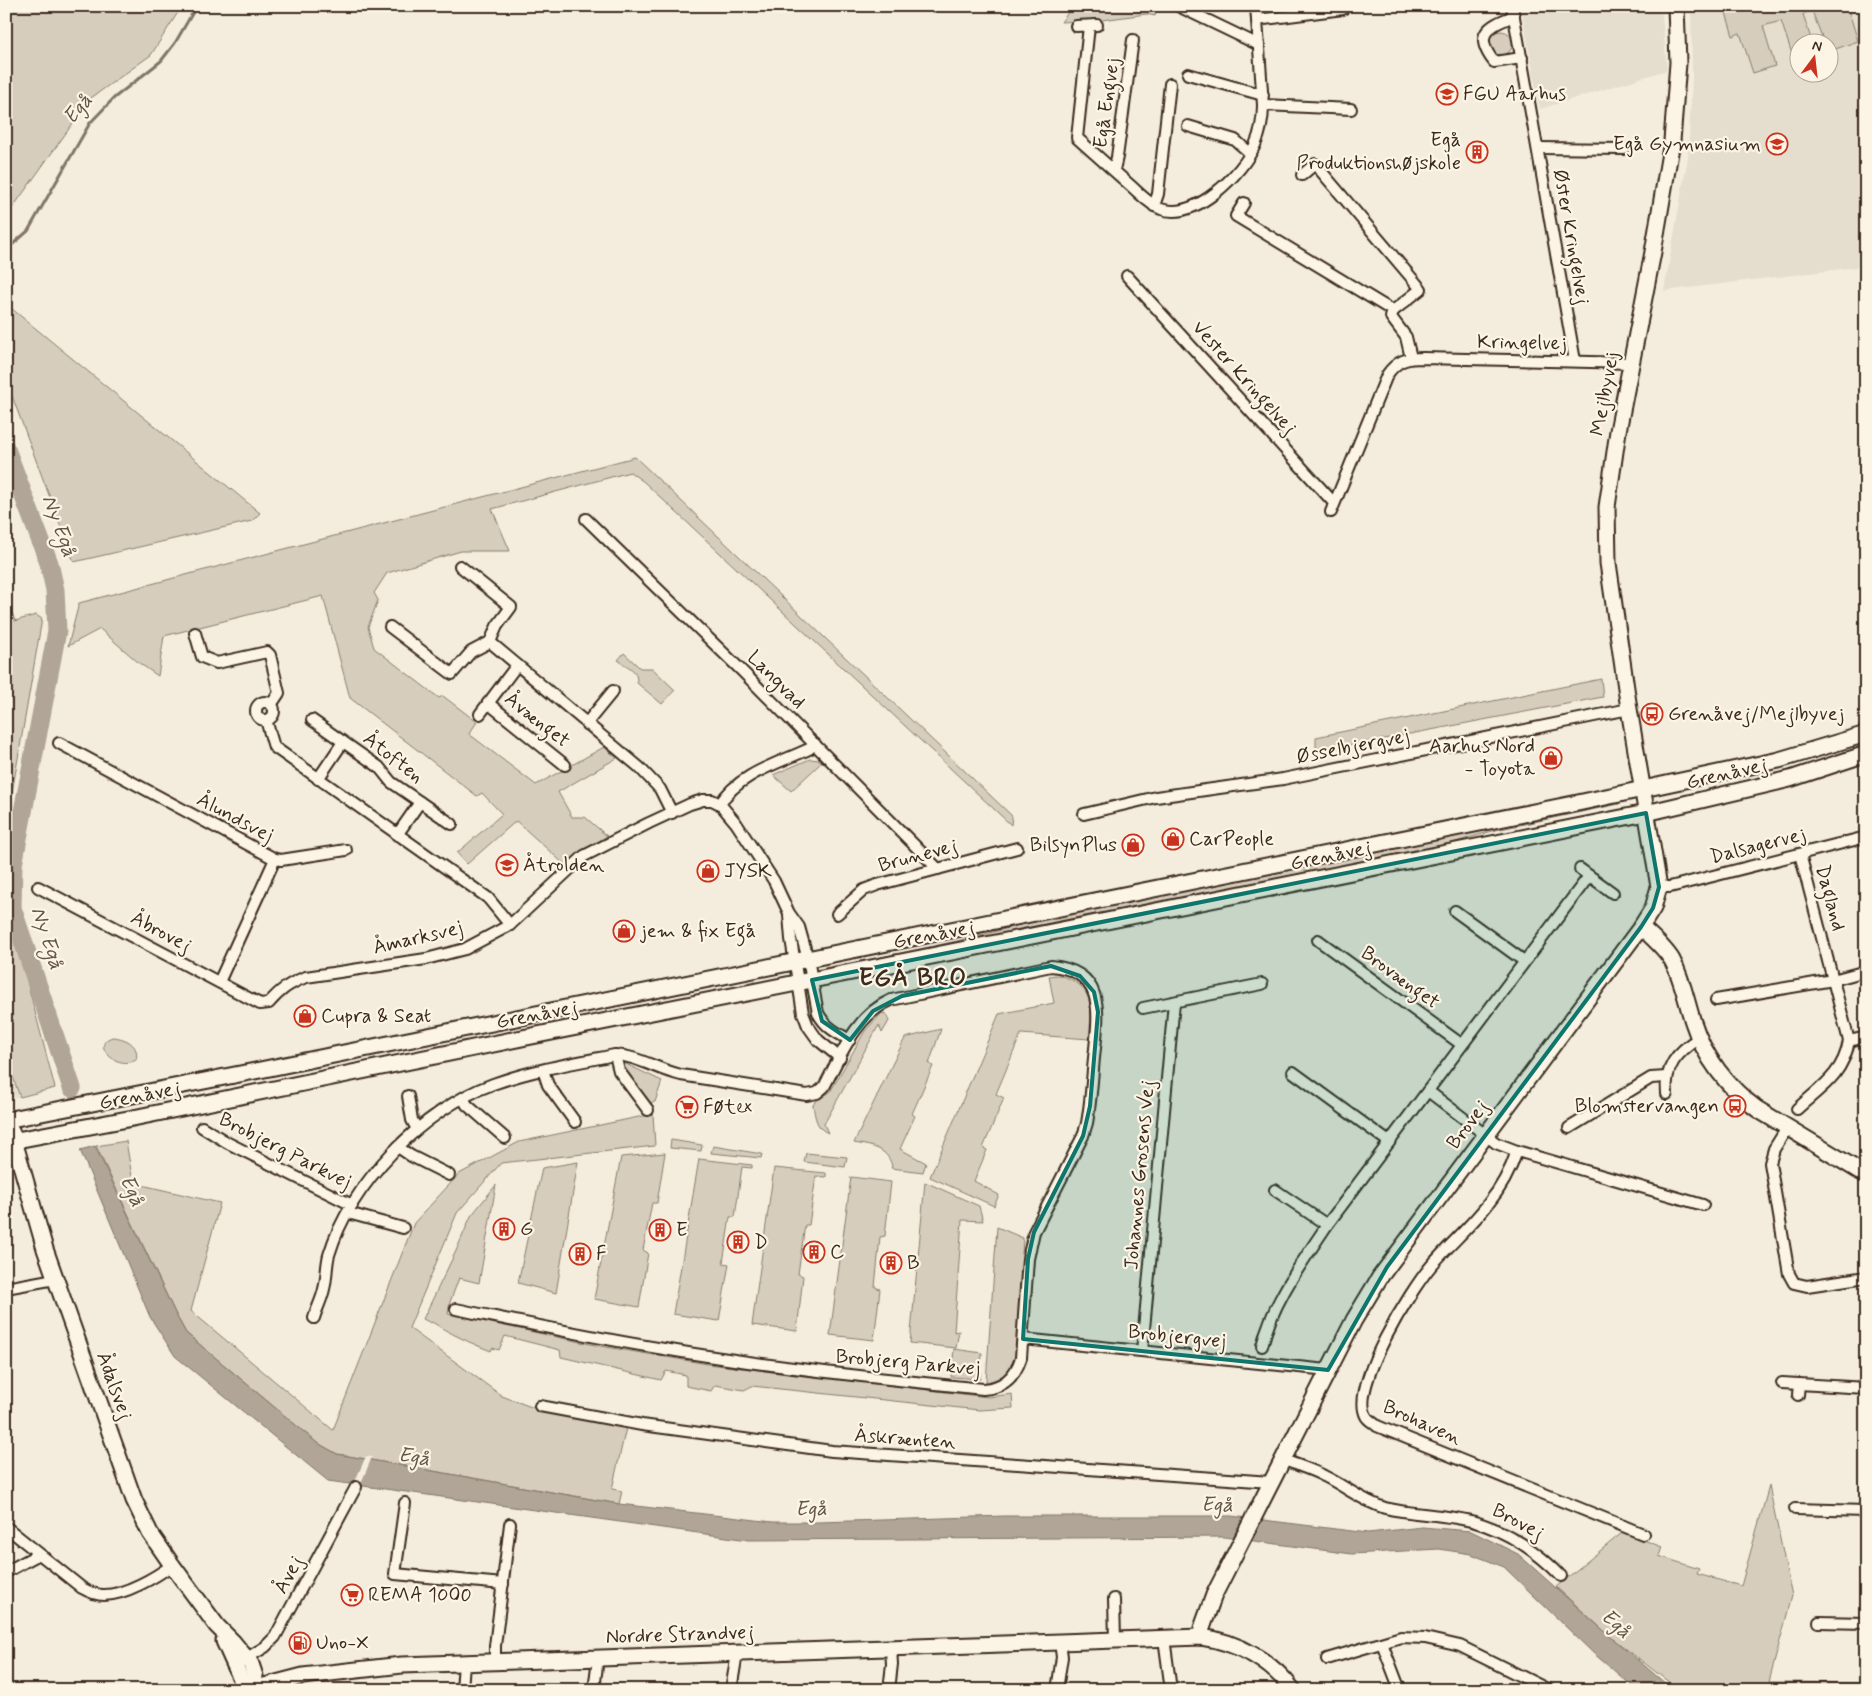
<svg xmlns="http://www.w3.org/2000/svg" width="1872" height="1696" font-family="Mynerve,sans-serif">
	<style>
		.built { fill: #e5ddce; fill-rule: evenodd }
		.green { fill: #d6cdbd; stroke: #887c6e }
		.water { fill: #b0a596; stroke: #817466 }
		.pier { fill: #f4eddd }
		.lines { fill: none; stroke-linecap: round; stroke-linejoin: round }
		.stream { stroke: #817466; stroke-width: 3 }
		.river { stroke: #b0a596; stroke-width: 19 }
		.street-casing { stroke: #3b2a1e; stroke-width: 14 }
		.secondary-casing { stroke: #3b2a1e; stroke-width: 19 }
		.street { stroke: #fcf5e5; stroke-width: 10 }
		.secondary { stroke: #fcf5e5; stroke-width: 15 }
		.marked { fill: #0f766e; fill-opacity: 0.2; stroke: #0f766e; stroke-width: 4; stroke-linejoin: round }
		.labels { text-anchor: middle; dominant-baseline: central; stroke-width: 4.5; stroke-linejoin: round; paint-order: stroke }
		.poi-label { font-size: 20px; fill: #3b2a1e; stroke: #fcf5e5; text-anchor: start }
		.street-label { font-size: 20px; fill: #3b2a1e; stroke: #fcf5e5 }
		.water-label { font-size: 21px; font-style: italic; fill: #645548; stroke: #fcf5e5 }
		.district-label { font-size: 25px; font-weight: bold; letter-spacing: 1px; fill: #3b2a1e; stroke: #fcf5e5 }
	</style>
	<rect width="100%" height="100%" fill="#f4eddd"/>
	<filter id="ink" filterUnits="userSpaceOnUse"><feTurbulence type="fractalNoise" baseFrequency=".02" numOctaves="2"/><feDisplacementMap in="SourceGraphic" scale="10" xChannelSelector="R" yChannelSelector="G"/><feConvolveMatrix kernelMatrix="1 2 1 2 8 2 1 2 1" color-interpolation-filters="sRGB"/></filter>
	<g filter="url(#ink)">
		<g class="built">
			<path d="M1521 6H1661L1667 70 1540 109Z"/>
			<path d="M1691 6H1856L1866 36V266L1664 291 1688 157 1692 78ZM1800 42H1830V72H1800Z"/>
			<path d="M6 1057 20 1097 6 1099Z"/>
		</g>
		<g class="green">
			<path d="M6 6H182L151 55 91 98 6 217Z"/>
			<path d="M1073 6H1157L1155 16 1146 14 1102 20 1061 22Z"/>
			<path d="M1724 6H1847L1858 41 1830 51V42H1824L1812 11 1803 14 1812 42H1800L1799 58 1794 60 1781 21 1763 26 1775 66 1753 73 1740 33 1733 36Z"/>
			<circle cx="1501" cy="43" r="12"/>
			<path d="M6 304 260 513 252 521 74 562 6 380Z"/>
			<path d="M635 457 1012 816 1011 825 644 482 630 472 492 509 510 551H461L387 573 374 593 378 600 368 627 374 648 439 698 443 696 477 722 469 734 536 785 604 747 617 758 558 792 572 817H585L607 836 564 864 516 821 467 864 457 853 502 814 482 793 477 796 350 698 323 596 164 636 158 676 139 663 100 629 68 646 79 603Z"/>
			<path d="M6 596 15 621 36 615 42 619 6 828Z"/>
			<path d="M624 653 640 668H652L675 690 662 704 637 683C638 668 626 667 618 660Z"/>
			<path d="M1601 679 1603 697 1316 752V737Z"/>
			<path d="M810 759 820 760 822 762 791 791 773 775Z"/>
			<path d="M1619 801V804L1496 830 1452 843 1412 852 826 971 825 968C896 954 967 941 1036 920Z"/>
			<path d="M6 901 55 1088 20 1097 6 1057Z"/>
			<path d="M1058 975C1095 984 1092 1008 1089 1039L1021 1034 996 1094 1004 1098 983 1148 987 1150 974 1181 999 1195 994 1206 930 1177 999 1014 1054 1003 1049 976Z"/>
			<path d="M882 1013 886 1014 889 1021 882 1033 879 1025 824 1124 828 1133C816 1128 815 1117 813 1105L816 1101 830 1092 865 1031Z"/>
			<path d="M941 1029 929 1064 933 1066 912 1114 915 1116 900 1149 926 1163 923 1172 891 1168 892 1166C887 1147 870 1146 854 1143L905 1038Z"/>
			<path d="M113 1037C126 1038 140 1045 136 1060 116 1071 89 1043 113 1037Z"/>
			<path d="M624 1063 662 1081 655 1102 648 1103 621 1064Z"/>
			<path d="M653 1114 655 1146 501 1163 457 1213 409 1328 502 1396 542 1411 626 1428 612 1489 622 1491 619 1504 337 1454 316 1442 186 1333 176 1315 96 1146 126 1141 133 1183 220 1203 191 1311 333 1430 414 1223 459 1174 519 1142Z"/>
			<path d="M671 1140 702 1145 701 1151 670 1148Z"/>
			<path d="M713 1146 762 1154 761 1158 711 1153Z"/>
			<path d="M665 1153 657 1203H652L643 1250 648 1253 639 1307 594 1299 621 1157Z"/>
			<path d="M806 1153 847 1157 845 1167 804 1162Z"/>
			<path d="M699 1159 752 1165V1168L742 1167 735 1217H730L723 1263 729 1264 719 1321 673 1314Z"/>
			<path d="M578 1162 556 1293 518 1283 542 1168Z"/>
			<path d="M774 1168 826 1173V1177L816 1176 809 1225H805L798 1274 803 1276 797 1331 752 1325Z"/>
			<path d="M851 1177 891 1182 885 1236 880 1237 875 1287 880 1289 874 1340 830 1335Z"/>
			<path d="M925 1182 979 1206 983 1221 962 1220 954 1332 959 1331 956 1348 910 1343Z"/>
			<path d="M496 1185 479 1283 459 1278 450 1302 448 1314 600 1346 708 1364 988 1397 1012 1394 1013 1408 979 1410 752 1386 744 1390 715 1385 711 1391 686 1386V1375L666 1371 661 1380 561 1357 560 1350 505 1336 499 1350 492 1348 491 1351C470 1343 449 1333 432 1322L431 1323 423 1319 456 1251 471 1216Z"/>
			<path d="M997 1227 1023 1238 1016 1350C1013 1369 1005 1378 986 1382Z"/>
			<path d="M954 1349 982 1353 980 1379 951 1377Z"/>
			<path d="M1769 1486 1792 1596 1769 1682 1866 1683V1690H1679L1612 1638 1556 1587 1623 1532 1662 1547 1659 1556 1699 1569 1697 1574 1741 1586Z"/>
		</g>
		<path class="water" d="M95 1146 176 1315 186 1333 316 1442 337 1454 619 1504 773 1522H819L1005 1516H1231L1368 1533 1422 1527 1471 1531 1518 1554 1612 1638 1673 1690H1637L1593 1653 1504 1567 1471 1554 1439 1549 1352 1554 1224 1537 748 1540 328 1481 175 1356 150 1317 80 1150Z"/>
		<path class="pier" d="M366 1456 372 1457 359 1488 353 1486Z"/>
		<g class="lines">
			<path class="stream" d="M6 250 28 231 90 123 114 98 161 61 175 43 196 7"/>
			<path class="river" d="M6 449 49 563 55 590 57 631 13 865 12 908 72 1088"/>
			<g class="street-casing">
				<g id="street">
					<path d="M1178 6 1259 45"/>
					<path d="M1512 6 1575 361"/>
					<path d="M1514 16C1487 26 1473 35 1494 62L1522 58"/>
					<path d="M1257 20 1343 9"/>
					<path d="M1076 26 1097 25"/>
					<path d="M1089 26 1077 138C1095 154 1113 170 1131 186 1140 194 1149 204 1161 209 1195 221 1242 174 1255 145 1261 132 1263 119 1263 105L1256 6"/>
					<path d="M1188 74 1263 95"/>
					<path d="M1263 105 1351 109"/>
					<path d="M1188 126 1235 140 1250 153"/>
					<path d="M1538 148 1624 149"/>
					<path d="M1114 170 1117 157 1133 40"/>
					<path d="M1244 203 1236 216 1393 311 1421 289 1315 164 1302 175"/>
					<path d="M1154 206 1158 194 1170 84"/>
					<path d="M1127 276 1334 503"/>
					<path d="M1393 311 1391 317 1406 337 1411 358"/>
					<path d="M1331 512 1387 375C1397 360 1407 358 1423 358L1631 363"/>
					<path d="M586 519 742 671 938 869"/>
					<path d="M390 627 452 674 471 652 490 642 497 626 511 607 460 566"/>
					<path d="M195 633 202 657 217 663 267 652 270 655 279 693 271 705"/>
					<path d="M490 642 639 767 660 789 672 813"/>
					<circle cx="265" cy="711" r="9"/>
					<path d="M488 703 565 765"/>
					<path d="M480 714 517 665"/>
					<path d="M266 720 274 747 488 898 510 925"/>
					<path d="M312 720 379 767 391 782 452 824"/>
					<path d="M586 724 613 691"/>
					<path d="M59 743 275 859 219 982"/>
					<path d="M318 779 343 742"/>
					<path d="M720 804C738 774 779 763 809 749L815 744"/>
					<path d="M1084 814 1156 797 1283 779 1629 709"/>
					<path d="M397 835 420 802"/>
					<path d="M275 859 281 860 346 850"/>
					<path d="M1580 869 1613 893"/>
					<path d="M38 887 260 1004 269 1003C280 990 290 983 306 977L426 959 465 949 510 925 584 856 649 823 690 804 703 800H712L720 804 736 823 774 881 789 913 799 927 808 959 818 1013C825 1027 837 1033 850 1040"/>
					<path d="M1659 887H1670L1866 837"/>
					<path d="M1455 911 1524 961"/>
					<path d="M837 914 864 890 877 885 1017 848"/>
					<path d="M789 915 791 939 803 1013 808 1026 818 1040 840 1058"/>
					<path d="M1318 940 1461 1044"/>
					<path d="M1716 1000 1833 980 1866 971"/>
					<path d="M1143 1008 1262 984"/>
					<path d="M1849 1041 1866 1037"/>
					<path d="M615 1055 619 1071 648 1110"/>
					<path d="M543 1070 548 1085 575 1122"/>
					<path d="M1293 1072 1389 1142"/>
					<path d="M1428 1091 1496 1143 1517 1151 1703 1205"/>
					<path d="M1667 1094C1664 1067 1677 1052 1699 1038"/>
					<path d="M408 1096 412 1120 417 1129"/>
					<path d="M463 1098 467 1105 505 1138"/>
					<path d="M1797 1109C1821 1087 1843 1075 1849 1041L1800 854"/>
					<path d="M202 1127 228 1143 352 1205"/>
					<path d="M1569 1128 1651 1078 1666 1077"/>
					<path d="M1787 1128 1774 1149 1770 1163 1789 1274 1794 1283 1807 1286 1866 1277"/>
					<path d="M398 1147 411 1156 449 1175"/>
					<path d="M1517 1151C1510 1172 1502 1187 1488 1204 1471 1226 1449 1245 1431 1266 1411 1290 1350 1386 1366 1416 1368 1420 1374 1423 1377 1426L1643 1534"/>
					<path d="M1275 1190 1327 1225"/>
					<path d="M348 1213 403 1228"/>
					<path d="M6 1288 55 1279"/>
					<path d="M314 1318C317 1308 322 1299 324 1289 327 1278 326 1266 329 1255 350 1184 423 1109 493 1084 532 1070 574 1063 615 1055 638 1056 658 1070 681 1075L807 1095 817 1093 824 1087C841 1055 856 1015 891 1000L1051 966C1108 971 1098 1017 1094 1058 1092 1080 1091 1101 1087 1123L1083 1136 1034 1232 1028 1259 1021 1358C1015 1377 1003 1388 983 1389 876 1378 769 1367 664 1349 594 1338 525 1323 456 1309"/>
					<path d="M1023 1339 1328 1370"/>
					<path d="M1262 1346C1273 1301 1302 1263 1327 1225L1589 876"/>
					<path d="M1142 1351 1174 1002"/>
					<path d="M1782 1383 1866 1388"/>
					<path d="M1798 1395 1799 1384"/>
					<path d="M540 1406 642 1425 832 1451 1271 1482"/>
					<path d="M1282 1459C1296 1465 1311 1469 1324 1476 1345 1486 1362 1501 1385 1508 1414 1515 1446 1514 1475 1522 1507 1531 1538 1552 1561 1576"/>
					<path d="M405 1503 395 1574 503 1584"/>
					<path d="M1795 1509 1866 1511"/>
					<path d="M6 1527 82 1588C89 1592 96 1595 104 1595 125 1595 156 1577 172 1565"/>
					<path d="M6 1572 39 1554"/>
					<path d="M1114 1599 1115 1640"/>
					<path d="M1819 1622 1866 1623"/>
					<path d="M1164 1638 1171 1690"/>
					<path d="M1382 1643 1400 1690"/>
					<path d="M1327 1659 1401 1637 1425 1638 1460 1646 1549 1690"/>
					<path d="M242 1661 265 1647 275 1637 356 1487"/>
					<path d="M495 1662V1646L510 1524"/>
					<path d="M462 1690 464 1663"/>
					<path d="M594 1690 598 1658"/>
					<path d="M731 1690 737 1653"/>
					<path d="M889 1690 892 1664 891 1648"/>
					<path d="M1057 1690 1062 1657 1060 1642"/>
				</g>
			</g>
			<g class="secondary-casing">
				<g id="secondary">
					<path d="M1641 927C1652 937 1664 947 1672 960 1683 980 1686 1001 1693 1022 1704 1057 1728 1088 1757 1109L1866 1175"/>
					<path d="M6 1120 255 1071 1573 804 1779 760 1866 734"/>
					<path d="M11 1130 45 1249 134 1500 150 1533 172 1565 217 1626 233 1642 251 1664 255 1676 251 1689"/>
					<path d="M6 1142 133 1118 522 1038 1646 813 1790 779 1866 754"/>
					<path d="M1201 1637 1202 1628 1214 1595 1354 1320 1380 1277 1641 927 1653 908 1659 887 1629 709 1608 563 1607 507 1618 431 1653 252 1672 141 1678 63 1676 6"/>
					<path d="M224 1641 241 1679 251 1689"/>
					<path d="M249 1690 303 1676 402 1665 1201 1637C1238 1642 1271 1661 1293 1690"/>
				</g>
			</g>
			<use href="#street" class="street"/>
			<use href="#secondary" class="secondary"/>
		</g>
	</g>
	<path class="marked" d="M1646 813 1659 887 1653 908 1641 927 1387 1267 1328 1370 1023 1339 1028 1259 1034 1232 1083 1136 1090 1106 1098 1012 1094 992 1080 976 1051 966 902 996 873 1011 850 1040 822 1021 812 980Z"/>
	<defs>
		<g id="school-ring" transform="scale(1.125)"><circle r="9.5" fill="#fcf5e5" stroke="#c8321e" stroke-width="1.5"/><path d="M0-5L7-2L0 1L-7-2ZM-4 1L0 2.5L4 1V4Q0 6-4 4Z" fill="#c8321e"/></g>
		<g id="building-ring" transform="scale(1.125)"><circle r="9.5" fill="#fcf5e5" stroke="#c8321e" stroke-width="1.5"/><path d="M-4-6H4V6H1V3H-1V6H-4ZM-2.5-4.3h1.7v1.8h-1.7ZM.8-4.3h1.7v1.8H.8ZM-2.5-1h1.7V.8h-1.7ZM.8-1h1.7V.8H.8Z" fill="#c8321e"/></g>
		<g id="bus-ring" transform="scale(1.125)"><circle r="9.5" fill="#fcf5e5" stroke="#c8321e" stroke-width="1.5"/><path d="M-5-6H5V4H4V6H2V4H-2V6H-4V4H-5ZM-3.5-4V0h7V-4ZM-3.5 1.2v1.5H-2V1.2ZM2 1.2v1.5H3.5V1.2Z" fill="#c8321e"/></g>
		<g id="shop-ring" transform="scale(1.125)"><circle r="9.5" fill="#fcf5e5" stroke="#c8321e" stroke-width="1.5"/><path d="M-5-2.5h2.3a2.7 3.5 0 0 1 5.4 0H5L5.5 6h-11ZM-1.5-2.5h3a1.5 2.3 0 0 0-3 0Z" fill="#c8321e"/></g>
		<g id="supermarket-ring" transform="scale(1.125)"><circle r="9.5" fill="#fcf5e5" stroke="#c8321e" stroke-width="1.5"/><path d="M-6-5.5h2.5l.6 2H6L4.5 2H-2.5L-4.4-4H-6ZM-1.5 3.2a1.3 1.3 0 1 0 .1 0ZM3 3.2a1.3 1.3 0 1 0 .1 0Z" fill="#c8321e"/></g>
		<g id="fuel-ring" transform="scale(1.125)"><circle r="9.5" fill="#fcf5e5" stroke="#c8321e" stroke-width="1.5"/><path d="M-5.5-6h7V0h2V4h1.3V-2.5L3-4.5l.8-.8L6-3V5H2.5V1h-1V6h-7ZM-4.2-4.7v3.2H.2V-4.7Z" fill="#c8321e"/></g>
	</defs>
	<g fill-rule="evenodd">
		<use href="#school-ring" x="1447" y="94"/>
		<use href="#school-ring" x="1777" y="144"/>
		<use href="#building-ring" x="1477" y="152"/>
		<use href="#bus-ring" x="1652" y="714"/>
		<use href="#shop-ring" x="1551" y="758"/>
		<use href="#shop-ring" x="1173" y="839"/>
		<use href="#shop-ring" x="1133" y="845"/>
		<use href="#school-ring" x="507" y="865"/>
		<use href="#shop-ring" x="708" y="871"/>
		<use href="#shop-ring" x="624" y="931"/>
		<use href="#shop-ring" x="305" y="1016"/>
		<use href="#bus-ring" x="1735" y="1106"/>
		<use href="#supermarket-ring" x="687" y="1107"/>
		<use href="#building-ring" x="504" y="1229"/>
		<use href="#building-ring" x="660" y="1230"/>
		<use href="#building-ring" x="738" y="1242"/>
		<use href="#building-ring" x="814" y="1252"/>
		<use href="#building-ring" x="580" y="1254"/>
		<use href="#building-ring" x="891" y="1263"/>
		<use href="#supermarket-ring" x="352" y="1595"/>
		<use href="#fuel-ring" x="300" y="1643"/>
	</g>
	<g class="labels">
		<g class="poi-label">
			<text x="1463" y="94">FGU Aarhus</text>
			<text x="1461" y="140" text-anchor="end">Egå<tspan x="1461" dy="23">Produktionshøjskole</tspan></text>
			<text x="1761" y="144" text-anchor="end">Egå Gymnasium</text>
			<text x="1668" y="714">Grenåvej/Mejlbyvej</text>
			<text x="1535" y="746" text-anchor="end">Aarhus Nord<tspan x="1535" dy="23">- Toyota</tspan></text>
			<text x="1189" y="839">CarPeople</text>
			<text x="1117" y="845" text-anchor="end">BilsynPlus</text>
			<text x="523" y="865">Åtrolden</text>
			<text x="724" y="871">JYSK</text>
			<text x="640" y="931">jem &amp; fix Egå</text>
			<text x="321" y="1016">Cupra &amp; Seat</text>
			<text x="1719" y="1106" text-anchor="end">Blomstervangen</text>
			<text x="703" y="1107">Føtex</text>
			<text x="520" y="1229">G</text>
			<text x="676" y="1230">E</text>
			<text x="754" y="1242">D</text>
			<text x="830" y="1252">C</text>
			<text x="596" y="1254">F</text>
			<text x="907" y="1263">B</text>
			<text x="368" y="1595">REMA 1000</text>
			<text x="316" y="1643">Uno-X</text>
		</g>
		<g class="street-label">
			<text transform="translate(1107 103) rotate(-82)">Egå Engvej</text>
			<text transform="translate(1571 237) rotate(80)">Øster Kringelvej</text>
			<text transform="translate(1522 343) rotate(1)">Kringelvej</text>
			<text transform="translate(1244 378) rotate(48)">Vester Kringelvej</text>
			<text transform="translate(1605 394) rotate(-80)">Mejlbyvej</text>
			<text transform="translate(776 680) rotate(45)">Langvad</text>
			<text transform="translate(537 720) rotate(38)">Åvænget</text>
			<text transform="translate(1353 747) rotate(-11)">Øsselbjergvej</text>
			<text transform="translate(393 758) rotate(38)">Åtoften</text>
			<text transform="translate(1727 774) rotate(-13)">Grenåvej</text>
			<text transform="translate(235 818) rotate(28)">Ålundsvej</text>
			<text transform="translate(1758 846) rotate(-14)">Dalsagervej</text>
			<text transform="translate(918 856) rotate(-15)">Brunevej</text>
			<text transform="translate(1331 856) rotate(-12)">Grenåvej</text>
			<text transform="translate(1830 898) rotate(75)">Dagland</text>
			<text transform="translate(161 932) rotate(28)">Åbrovej</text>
			<text transform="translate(934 935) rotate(-11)">Grenåvej</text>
			<text transform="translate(418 938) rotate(-13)">Åmarksvej</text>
			<text transform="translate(1400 978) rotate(36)">Brovænget</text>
			<text transform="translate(537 1015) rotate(-11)">Grenåvej</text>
			<text transform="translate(140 1096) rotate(-11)">Grenåvej</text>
			<text transform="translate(1468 1125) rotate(-53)">Brovej</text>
			<text transform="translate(285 1151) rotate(27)">Brobjerg Parkvej</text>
			<text transform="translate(1140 1175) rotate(-85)">Johannes Grosens Vej</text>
			<text transform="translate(1177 1337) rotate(6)">Brobjergvej</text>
			<text transform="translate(908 1363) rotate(5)">Brobjerg Parkvej</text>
			<text transform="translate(114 1386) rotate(70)">Ådalsvej</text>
			<text transform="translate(1422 1423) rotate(24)">Brohaven</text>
			<text transform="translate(905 1439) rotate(4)">Åskrænten</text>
			<text transform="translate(1518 1522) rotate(28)">Brovej</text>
			<text transform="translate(289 1575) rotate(-62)">Åvej</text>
			<text transform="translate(680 1635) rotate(-2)">Nordre Strandvej</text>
		</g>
		<g class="water-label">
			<text transform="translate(78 109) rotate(-50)">Egå</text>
			<text transform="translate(59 526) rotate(70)">Ny Egå</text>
			<text transform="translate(47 938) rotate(72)">Ny Egå</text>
			<text transform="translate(132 1191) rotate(65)">Egå</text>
			<text transform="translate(414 1457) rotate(9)">Egå</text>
			<text transform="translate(1217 1505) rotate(1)">Egå</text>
			<text transform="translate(811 1509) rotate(-2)">Egå</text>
			<text transform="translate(1616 1624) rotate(42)">Egå</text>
		</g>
		<g class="district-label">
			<text x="913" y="978">EGÅ BRO</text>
		</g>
	</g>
	<rect width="1872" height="1696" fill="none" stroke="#fcf5e5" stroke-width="25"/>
	<rect x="12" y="12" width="1847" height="1671" fill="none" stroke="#3b2a1e" stroke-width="2" filter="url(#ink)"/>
	<g transform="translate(1814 58) rotate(15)"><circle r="24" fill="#fcf5e5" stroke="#afa495"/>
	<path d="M0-4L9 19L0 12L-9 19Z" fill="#c8321e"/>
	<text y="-8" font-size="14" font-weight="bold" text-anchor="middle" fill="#3b2a1e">N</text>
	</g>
</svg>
